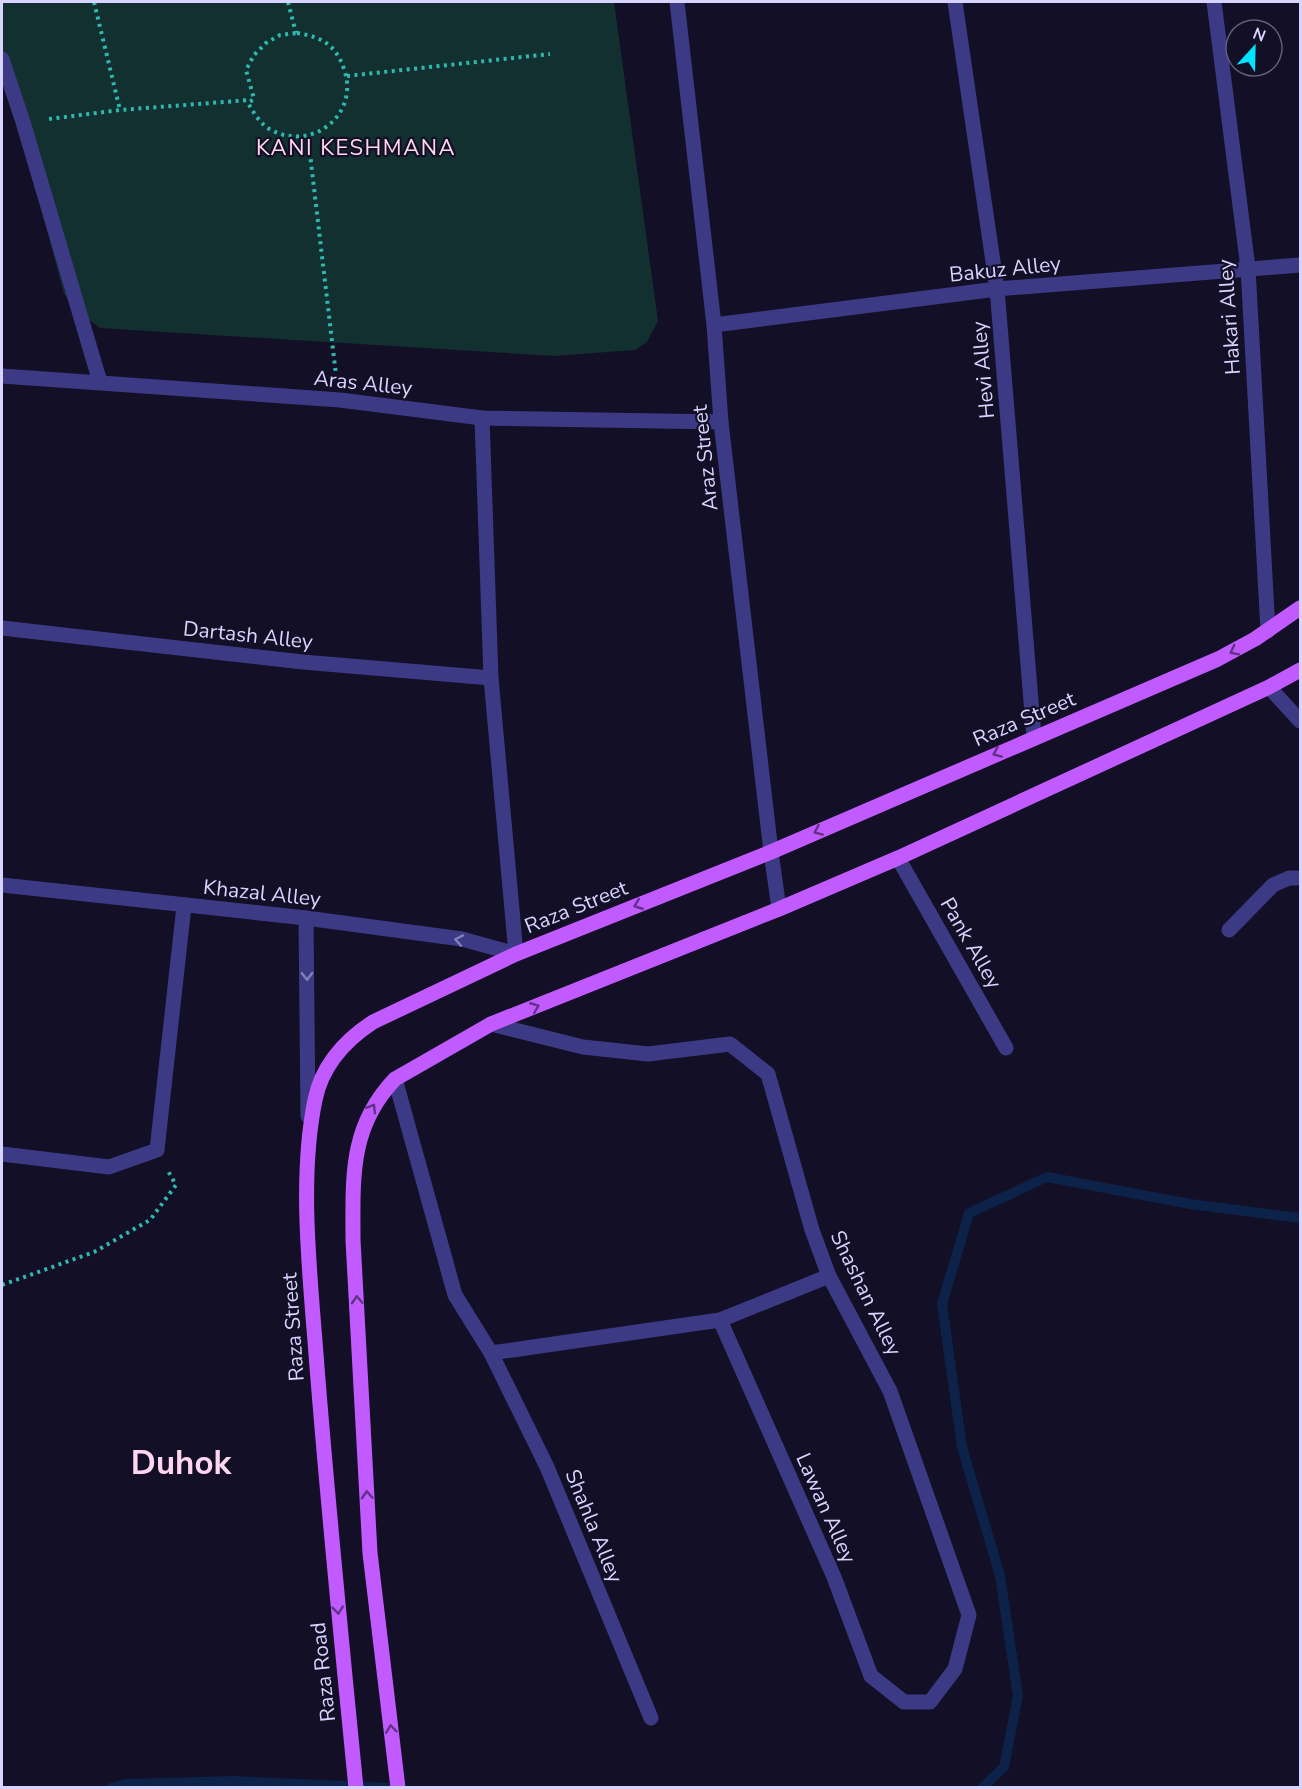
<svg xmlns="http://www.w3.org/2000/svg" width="1302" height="1789" font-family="'Nunito Sans',sans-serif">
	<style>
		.green { fill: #12302f }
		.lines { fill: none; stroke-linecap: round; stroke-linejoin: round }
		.stream { stroke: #0c2248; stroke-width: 10 }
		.path { stroke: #2fb8b0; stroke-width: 4; stroke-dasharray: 3 4.5; stroke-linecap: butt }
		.minor { stroke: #3d3a85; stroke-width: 15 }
		.major { stroke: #c25bff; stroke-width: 15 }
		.oneway { stroke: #623188 }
		.oneway2 { stroke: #837fbc }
		.labels { text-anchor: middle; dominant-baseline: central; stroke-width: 4.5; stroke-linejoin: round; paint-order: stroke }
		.street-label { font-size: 21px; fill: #d9d4ff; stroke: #130f26 }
		.neighbourhood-label { font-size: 22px; letter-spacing: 1.5px; fill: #ffd6f0; stroke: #130f26 }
		.town-label { font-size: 33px; font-weight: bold; fill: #ffd6f0; stroke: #130f26 }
	</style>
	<rect width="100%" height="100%" fill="#130f26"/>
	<path class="green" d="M2 2H614L658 321 647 342 635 350 553 356 100 328 83 315 64 294 2 60Z"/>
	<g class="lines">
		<g class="stream">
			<path d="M111 1788 126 1784 234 1781 388 1788"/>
			<path d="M982 1788 1004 1767 1018 1696 1000 1576 962 1447 942 1304 969 1213 1047 1177 1190 1204 1300 1218"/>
		</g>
		<g class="path">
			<path d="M94 2 120 110"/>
			<path d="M288 2 296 33"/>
			<path d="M297 33C322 37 336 45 344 69 360 114 313 152 271 130 260 124 254 113 248 103L254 99 246 70 254 55 266 43 280 35Z"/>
			<path d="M347 76 550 54"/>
			<path d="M49 119 120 110 250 100"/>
			<path d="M308 137 336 375"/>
			<path d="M2 1285 94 1252 150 1220 176 1185 168 1171"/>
		</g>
		<g class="minor">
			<path d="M677 2 714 325 721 422 771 852 779 909"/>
			<path d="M955 2 997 289 1034 737"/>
			<path d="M1214 2 1248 268 1268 631"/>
			<path d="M2 59 23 122 100 382"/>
			<path d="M714 325 997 289 1300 265"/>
			<path d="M2 376 340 400 482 418 721 422"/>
			<path d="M2 628 303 662 491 678"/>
			<path d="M1269 687 1300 721"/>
			<path d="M898 858 1006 1048"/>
			<path d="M2 885 306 918 462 939 516 954 491 678 482 418"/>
			<path d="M306 918 308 1116"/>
			<path d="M1229 930 1273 885 1289 878H1300"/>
			<path d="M491 1024 583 1047 648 1054 730 1044 768 1074 812 1230 829 1276 890 1391 969 1615 955 1669 930 1702H904L871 1676 834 1577 720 1320"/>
			<path d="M395 1079 455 1295 491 1353 547 1467 651 1718"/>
			<path d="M2 1154 109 1167 157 1150 184 906"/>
			<path d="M491 1353 720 1320 829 1276"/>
		</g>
		<g class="major">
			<path d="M356 1788C342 1647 328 1507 317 1367 311 1283 298 1182 315 1100 322 1065 344 1041 373 1022L516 954 771 852 1218 659 1255 639 1300 608"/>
			<path d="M398 1788 370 1553 353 1240C353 1178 349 1127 395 1079L491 1024 779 909 898 858 1269 687 1300 670"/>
		</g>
	</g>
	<defs><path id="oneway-chevron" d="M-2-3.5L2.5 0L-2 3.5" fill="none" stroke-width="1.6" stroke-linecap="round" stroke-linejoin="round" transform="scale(1.5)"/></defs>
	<g class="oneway">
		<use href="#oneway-chevron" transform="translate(1234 651) rotate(153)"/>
		<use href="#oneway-chevron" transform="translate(997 753) rotate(156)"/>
		<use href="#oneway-chevron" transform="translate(818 831) rotate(156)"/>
		<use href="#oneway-chevron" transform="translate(638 905) rotate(158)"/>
		<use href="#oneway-chevron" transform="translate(535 1007) rotate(-22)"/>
		<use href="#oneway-chevron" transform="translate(372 1108) rotate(-59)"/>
		<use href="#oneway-chevron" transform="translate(357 1300) rotate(-93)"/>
		<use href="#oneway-chevron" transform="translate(367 1495) rotate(-93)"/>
		<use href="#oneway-chevron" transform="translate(338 1610) rotate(84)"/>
		<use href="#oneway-chevron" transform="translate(391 1729) rotate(-97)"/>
	</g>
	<g class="oneway2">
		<use href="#oneway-chevron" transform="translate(459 940) rotate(-169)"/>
		<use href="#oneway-chevron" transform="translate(307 976) rotate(89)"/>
	</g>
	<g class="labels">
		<g class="street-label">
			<text transform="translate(1005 269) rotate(-6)">Bakuz Alley</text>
			<text transform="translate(1229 317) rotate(-94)">Hakari Alley</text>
			<text transform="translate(983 370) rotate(-95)">Hevi Alley</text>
			<text transform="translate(363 383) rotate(6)">Aras Alley</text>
			<text transform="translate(705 458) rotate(-96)">Araz Street</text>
			<text transform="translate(248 635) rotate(6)">Dartash Alley</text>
			<text transform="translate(1024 719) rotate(-23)">Raza Street</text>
			<text transform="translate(262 893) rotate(6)">Khazal Alley</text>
			<text transform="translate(576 907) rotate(-22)">Raza Street</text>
			<text transform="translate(971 943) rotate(60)">Pank Alley</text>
			<text transform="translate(866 1293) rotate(64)">Shashan Alley</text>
			<text transform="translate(293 1327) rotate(-94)">Raza Street</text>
			<text transform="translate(826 1508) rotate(66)">Lawan Alley</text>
			<text transform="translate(594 1526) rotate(68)">Shahla Alley</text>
			<text transform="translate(323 1672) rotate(-96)">Raza Road</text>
		</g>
		<g class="neighbourhood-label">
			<text x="356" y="148">KANI KESHMANA</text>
		</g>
		<g class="town-label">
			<text x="181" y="1463">Duhok</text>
		</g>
	</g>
	<rect width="1302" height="1789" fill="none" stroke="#d9d4ff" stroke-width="6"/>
	<g transform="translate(1254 48) rotate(22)"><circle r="28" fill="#130f26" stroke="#625e7d" stroke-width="1.5"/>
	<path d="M0-4.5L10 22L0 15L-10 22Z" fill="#00e5ff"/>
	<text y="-9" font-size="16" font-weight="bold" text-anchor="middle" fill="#d9d4ff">N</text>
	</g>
</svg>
